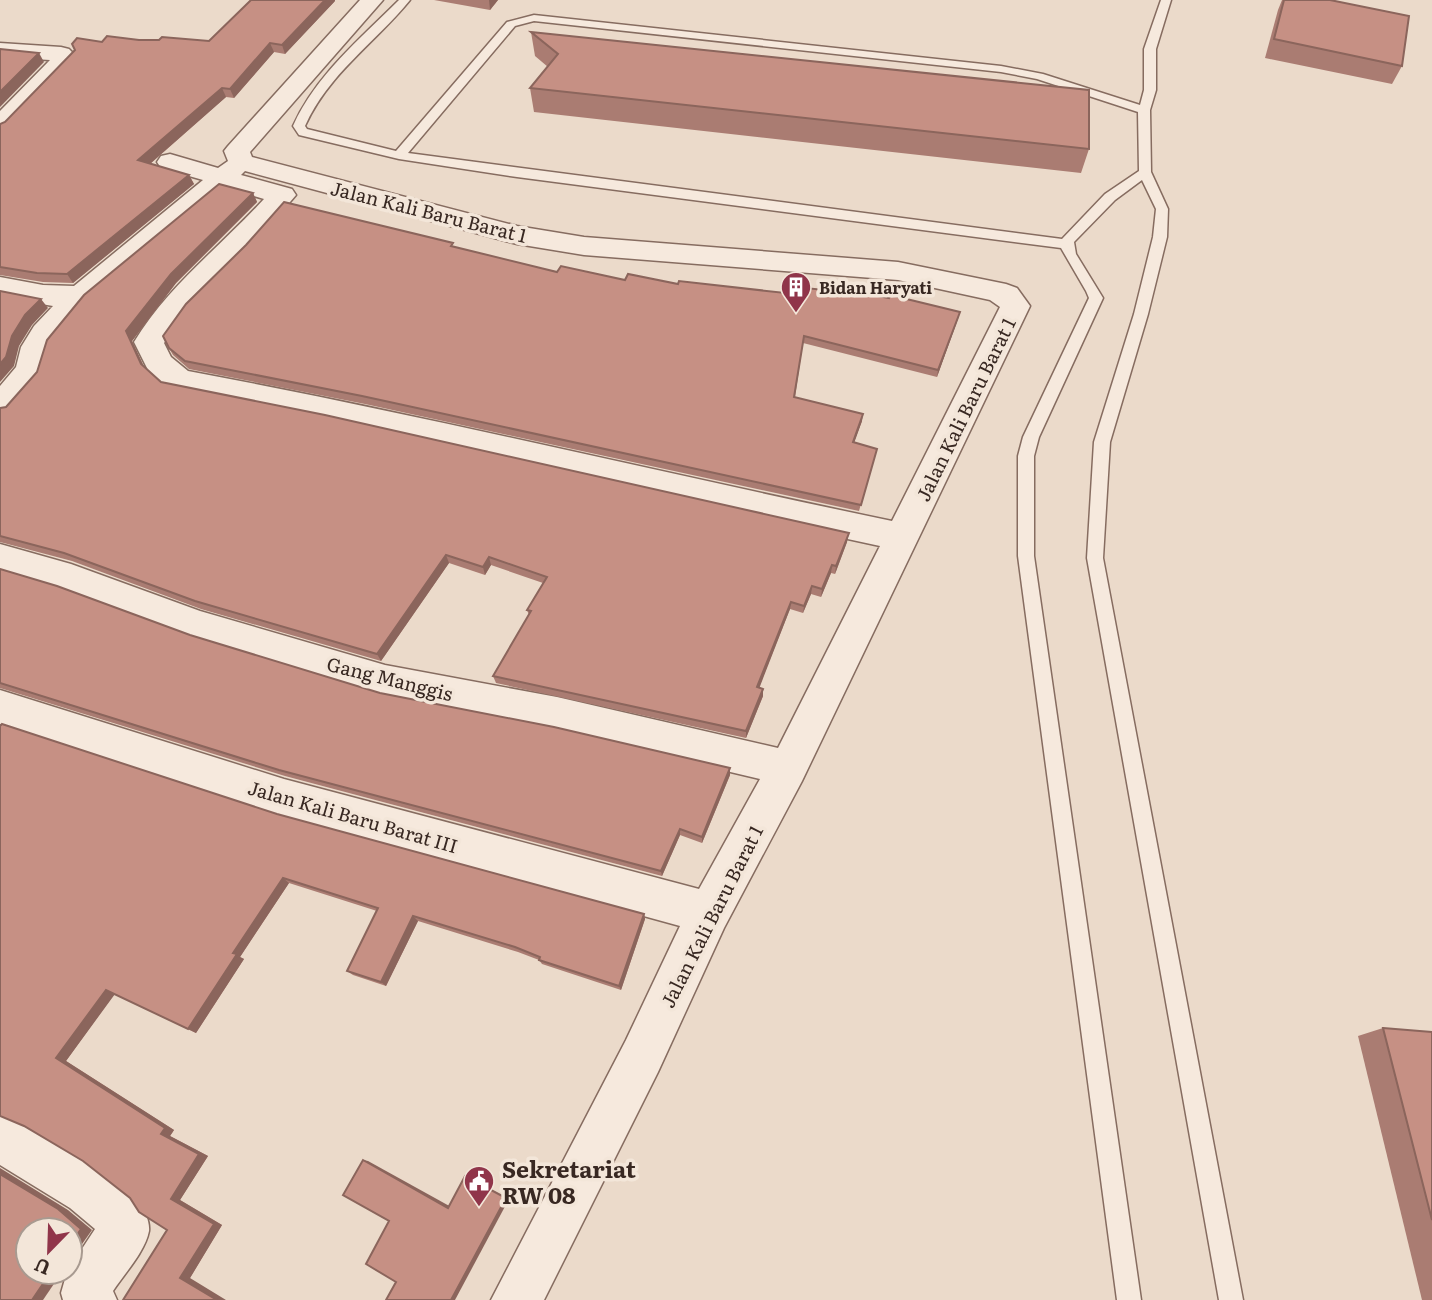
<svg xmlns="http://www.w3.org/2000/svg" width="1432" height="1300" font-family="Literata,serif">
	<style>
		.lines { fill: none; stroke-linecap: round; stroke-linejoin: round }
		.lane-casing { stroke: #866c60; stroke-width: 3 }
		.street-casing { stroke: #866c60; stroke-width: 3 }
		.lane { fill: #f6e9dd; fill-rule: evenodd }
		.street { fill: #f6e9dd; fill-rule: evenodd }
		.wall { fill: #aa7c72 }
		.shaded-wall { fill: #8b655c }
		.building { fill: #c69084; stroke: #8b655c; stroke-width: 2 }
		.labels { text-anchor: middle; dominant-baseline: central; stroke-width: 7; stroke-linejoin: round; paint-order: stroke }
		.far-poi-label { font-size: 16px; font-weight: bold; fill: #382822; stroke: #f3e6d9; text-anchor: start }
		.street-label { font-size: 19px; fill: #382822; stroke: #f3e6d9 }
		.near-poi-label { font-size: 23px; font-weight: bold; fill: #382822; stroke: #f3e6d9; text-anchor: start }
	</style>
	<rect width="100%" height="100%" fill="#ebdaca"/>
	<g class="lines">
		<g class="lane-casing">
			<path id="lane" d="M399 0H410C375 43 328 74 305 126L307 129 396 151 507 22 534 15 1001 66 1043 74 1140 105 1144 90V49L1161 0H1171L1156 49V90L1150 110 1151 172 1168 209 1167 237 1148 314 1110 442 1103 558 1243 1300H1219L1087 558 1094 442 1134 314 1153 237 1156 209 1142 180 1115 200 1074 242 1076 254 1103 298 1039 437 1034 456V556L1141 1300H1117L1018 556V456L1023 437 1089 298 1086 291 1061 248 517 177 399 159 299 135 293 126C316 75 360 39 399 0ZM534 21 1001 72 1037 79 1138 112 1139 171 1105 194 1062 239 408 153 515 26Z"/>
		</g>
		<g class="street-casing">
			<g id="street">
				<path d="M360 0H383L250 152 252 157 517 226 584 237 898 262 1006 284 1017 288 1030 306 802 781 724 928 658 1072 544 1300H491L626 1040 680 926 284 817 0 724V690L284 779 699 889 760 779 557 731 385 697 197 640 66 591 0 572V544L71 564 200 611 385 665 557 697 778 748 880 546 695 506 330 421 179 392 168 389 149 372 134 342C167 287 221 246 264 199L226 188 88 302 51 348 46 371 42 379 11 414 0 417V386L16 367 21 347 34 326 53 306 0 297V277L43 285 74 286 203 180 161 168 157 162 161 156 170 154 218 168 228 161 224 151 228 146ZM245 171 517 244 584 255 898 280 990 300 1000 307 892 521C657 472 424 415 188 371L171 357 164 343 188 310 248 251 296 195 292 189 241 175Z"/>
				<path d="M0 43 61 47 69 49 78 58 9 130 0 133V111L50 60 0 57Z"/>
				<path d="M0 1114C39 1130 108 1172 138 1201 144 1207 150 1222 149 1231 145 1252 124 1274 113 1291L117 1300H63L61 1293 67 1272H70V1267L95 1229 70 1208 0 1165Z"/>
			</g>
		</g>
		<use href="#lane" class="lane"/>
		<use href="#street" class="street"/>
	</g>
	<g class="wall">
		<path d="M434 0H498L490 10Z"/>
		<path d="M1282 0H1330L1402 66 1392 84 1265 58 1278 10Z"/>
		<path d="M335 1 285 54 274 52 234 98 226 97 150 164 189 175 194 184 73 283 43 282 0 275V124L5 122 102 42 139 40 209 41Z"/>
		<path d="M531 32 1089 149 1081 173 534 112 530 88 548 67 535 56Z"/>
		<path d="M253 193 257 202 176 283 132 341 144 367 161 382 847 542 835 574 831 573 821 597 811 594 803 613 790 609 759 687 763 689V696L746 738 496 683 493 676 529 615 527 610 543 583 491 565 485 575 449 563 381 661 201 609 72 561 0 542V408L6 407Z"/>
		<path d="M454 247 557 272 625 280 678 284 960 312 937 377 803 343 795 397 862 421 854 442 877 449 859 511 365 404 189 369 173 355 169 348Z"/>
		<path d="M0 569 190 635 380 693 730 775 702 843 680 835 662 876 285 776 0 688Z"/>
		<path d="M277 814 644 914 645 919 621 990 542 964 539 960 518 952 418 921 386 986 353 975 347 971 377 911 289 883 240 957 244 959 196 1033 114 994 66 1061 174 1130 170 1136 208 1156 180 1200 222 1225 190 1278 123 1300 167 1230 130 1198 83 1161 24 1126 0 1116Z"/>
		<path d="M1383 1028 1432 1032V1300H1422L1358 1036Z"/>
	</g>
	<g class="shaded-wall">
		<path d="M325 0H335V1L285 54 282 45Z"/>
		<path d="M489 0H498L490 10Z"/>
		<path d="M270 43 274 52 234 98 230 89Z"/>
		<path d="M39 53 44 62 0 107V92Z"/>
		<path d="M222 88 226 97 143 170 138 160Z"/>
		<path d="M189 175 194 184 73 283 67 274Z"/>
		<path d="M253 193 257 202 176 283 132 341 147 373 141 364 126 331 171 274Z"/>
		<path d="M41 299 48 308 32 325 19 346 14 366 0 382V364L12 336 25 315Z"/>
		<path d="M960 312 958 319 937 377 938 370Z"/>
		<path d="M863 414 862 421 852 449 853 442Z"/>
		<path d="M849 533 847 542 835 574 836 566Z"/>
		<path d="M446 555 449 563 381 661 377 654Z"/>
		<path d="M489 557 491 565 485 575 483 567Z"/>
		<path d="M832 565 831 573 821 597 822 589Z"/>
		<path d="M812 586 811 594 803 613 804 606Z"/>
		<path d="M791 602 790 609 757 694V687Z"/>
		<path d="M763 689V696L746 738V731Z"/>
		<path d="M730 768V775L702 843V837Z"/>
		<path d="M680 829V835L662 876 661 871Z"/>
		<path d="M283 878 289 883 240 957 244 959 196 1033 188 1029 233 953Z"/>
		<path d="M644 914 645 919 621 990 619 986Z"/>
		<path d="M413 916 418 921 386 986 381 982Z"/>
		<path d="M106 990 115 994 66 1061 174 1130 170 1136 208 1156 180 1200 222 1225 190 1278 226 1300H217L180 1278 161 1134 56 1058Z"/>
		<path d="M363 1160 368 1161 453 1208H448Z"/>
		<path d="M0 1168 68 1210 92 1230 70 1261V1245L0 1174Z"/>
		<path d="M465 1176 509 1199 455 1300H451Z"/>
		<path d="M51 1272H62L43 1300H32Z"/>
	</g>
	<g class="building">
		<path d="M251 0H325L282 45 270 43 230 89 222 88 138 160 189 175 67 274 37 273 0 267V124L5 122 75 50 72 44 77 38 102 42 107 36 139 40H159L162 37 209 41Z"/>
		<path d="M1284 0H1330L1409 16 1402 66 1274 39Z"/>
		<path d="M531 32 1089 90V149L530 88 558 54Z"/>
		<path d="M0 49 39 53 0 92Z"/>
		<path d="M219 184 253 193 171 274 126 331 141 364 161 382 325 415 849 533 836 566 832 565 822 589 812 586 804 606 791 602 757 687 763 689 746 731 493 676 531 611 527 610 547 577 489 557 483 567 446 555 377 654 195 601 64 553 0 536V408L6 407 37 372 47 340 84 295Z"/>
		<path d="M284 202 453 243 451 246 557 272 561 266 625 280 628 274 678 284 679 281 785 293 786 286 834 291 835 288 889 298 890 295 960 312 938 370 804 336 794 397 863 414 853 442 877 449 861 505 362 396 185 361 169 348 163 336 186 304 246 245Z"/>
		<path d="M0 291 41 299 25 315 12 336 6 357 0 364Z"/>
		<path d="M0 569 57 586 190 635 380 693 554 727 730 768 702 837 680 829 661 871 279 770 0 683Z"/>
		<path d="M2 724 277 814 644 914 619 986 539 960 540 957 515 947 413 916 381 982 347 971 378 908 283 878 233 953 237 954 188 1029 106 990 56 1058 165 1128 161 1134 199 1154 171 1199 214 1224 180 1278 217 1300H123L167 1230 139 1212 130 1198 83 1161 24 1126 0 1116V726Z"/>
		<path d="M1383 1028 1432 1032V1220Z"/>
		<path d="M363 1160 448 1208 465 1176 506 1198 451 1300H386L396 1282 366 1264 389 1221 343 1195Z"/>
		<path d="M0 1174 58 1209 81 1229 70 1245V1230H28V1272H51L32 1300H0Z"/>
	</g>
	<defs>
		<g id="building-pin" transform="scale(1.575)"><path d="M0 17L-7.5 6A9.5 9.5 0 1 1 7.5 6Z" fill="#90354a" stroke="#f3e6d9"/><path d="M-4-6H4V6H1V3H-1V6H-4ZM-2.5-4.3h1.7v1.8h-1.7ZM.8-4.3h1.7v1.8H.8ZM-2.5-1h1.7V.8h-1.7ZM.8-1h1.7V.8H.8Z" fill="#fff"/></g>
		<g id="civic-pin" transform="scale(1.575)"><path d="M0 17L-7.5 6A9.5 9.5 0 1 1 7.5 6Z" fill="#90354a" stroke="#f3e6d9"/><path d="M-.6-6.5H3V-4.5H.6V-3L4-1V1h2V6H-6V1h2V-1L-.6-3ZM-1.2 2.5V6h2.4V2.5Z" fill="#fff"/></g>
	</defs>
	<g fill-rule="evenodd">
		<use href="#building-pin" x="796" y="287"/>
		<use href="#civic-pin" x="479" y="1181"/>
	</g>
	<g class="labels">
		<g class="far-poi-label">
			<text x="819" y="287">Bidan Haryati</text>
		</g>
		<g class="street-label">
			<text transform="translate(429 211) rotate(14)">Jalan Kali Baru Barat 1</text>
			<text transform="translate(965 409) rotate(-64)">Jalan Kali Baru Barat 1</text>
			<text transform="translate(390 678) rotate(14)">Gang Manggis</text>
			<text transform="translate(353 816) rotate(16)">Jalan Kali Baru Barat III</text>
			<text transform="translate(711 916) rotate(-63)">Jalan Kali Baru Barat 1</text>
		</g>
		<g class="near-poi-label">
			<text x="502" y="1168">Sekretariat<tspan x="502" dy="26">RW 08</tspan></text>
		</g>
	</g>
	<g transform="translate(49 1251) rotate(203)"><circle r="33" fill="#f3e6d9" stroke="#a89a90" stroke-width="2"/>
	<path d="M0-5L12 26L0 18L-12 26Z" fill="#90354a"/>
	<text y="-10" font-size="19" font-weight="bold" text-anchor="middle" fill="#382822">U</text>
	</g>
</svg>
